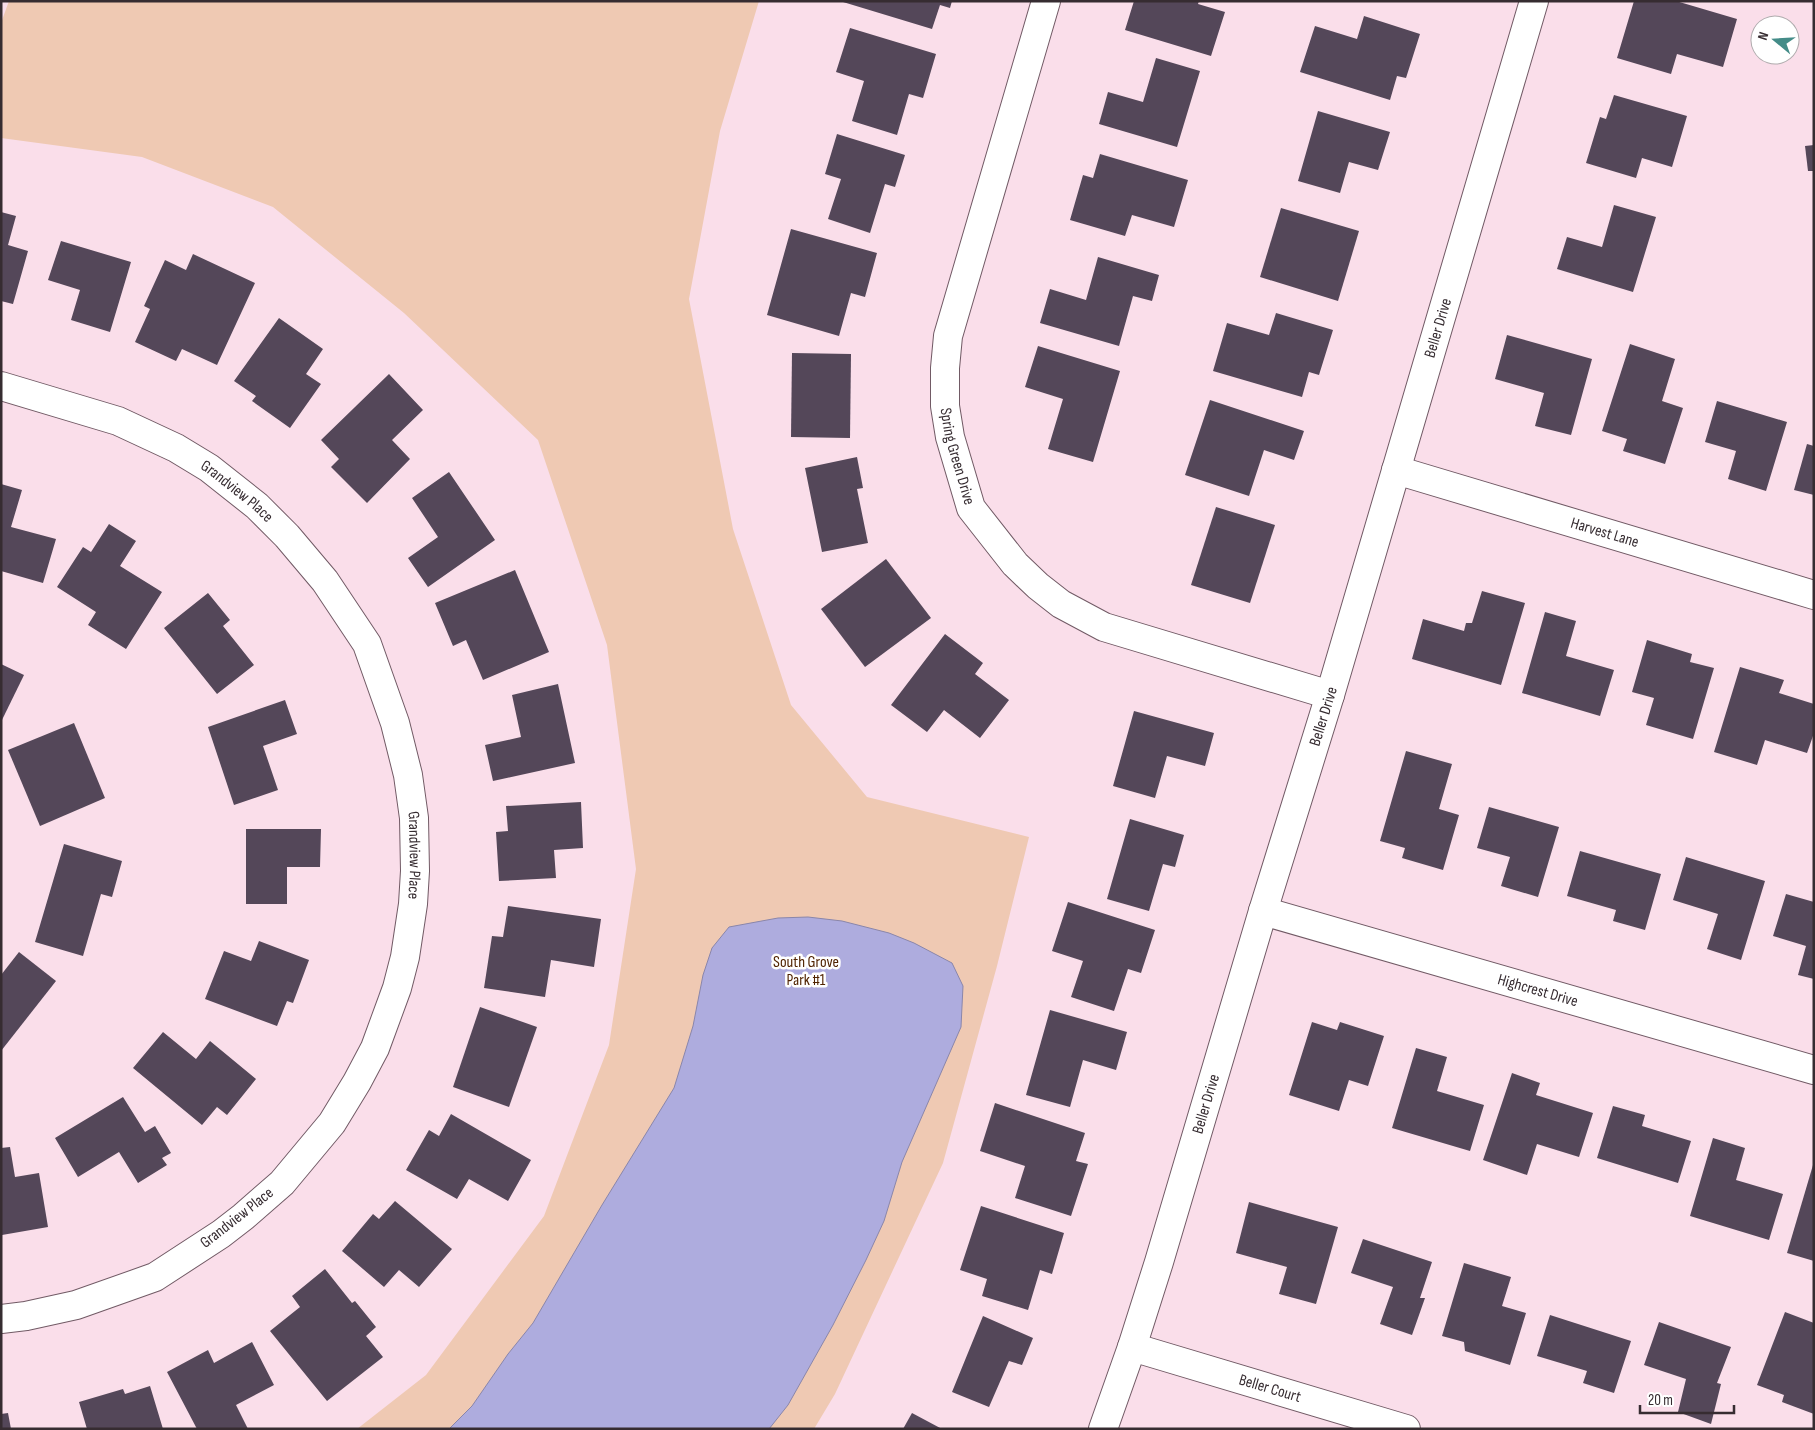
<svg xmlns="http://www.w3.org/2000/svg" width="1815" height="1430" font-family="'Sofia Sans Condensed',sans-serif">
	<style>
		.green { fill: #efc9b3 }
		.water { fill: #aeacde; stroke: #8a86aa }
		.building { fill: #544759 }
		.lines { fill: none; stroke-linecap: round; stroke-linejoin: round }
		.minor-casing { stroke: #715a65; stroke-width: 30 }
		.minor { stroke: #fff; stroke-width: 28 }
		.labels { text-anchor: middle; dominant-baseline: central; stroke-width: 5; stroke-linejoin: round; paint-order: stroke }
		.street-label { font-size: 16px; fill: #362c31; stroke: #fff }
		.park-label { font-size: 16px; fill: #502300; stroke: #fff }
	</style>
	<rect width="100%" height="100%" fill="#fadeea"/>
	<path class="green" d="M9 1H759L720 131 689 299 733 529 791 705 867 797 1029 837 997 966 943 1163 835 1394 814 1429H357L426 1375 544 1216 609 1045 636 869 607 645 538 440 404 313 273 207 142 157 1 138V23Z"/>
	<path class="water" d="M808 917 842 921 889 933 914 943 952 963 963 986 961 1027 902 1162 884 1221 866 1260 833 1325 788 1405 769 1429H449L472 1406 508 1354 533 1323 602 1205 674 1088 693 1026 703 975 712 948 729 927 778 918Z"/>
	<g class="building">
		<path d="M952 1 950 8 940 5 932 29 843 2Z"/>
		<path d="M1134 1H1199L1198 4 1225 12 1211 56 1125 30Z"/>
		<path d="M1634 1H1676L1737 19 1723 67 1677 54 1671 74 1617 58Z"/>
		<path d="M1364 16 1420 34 1406 78 1397 76 1390 100 1300 72 1315 26 1357 39Z"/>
		<path d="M850 28 936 54 923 98 909 94 897 135 852 121 864 81 836 72Z"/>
		<path d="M1156 58 1200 71 1177 147 1099 124 1108 92 1143 102Z"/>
		<path d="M1614 95 1687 116 1672 167 1642 158 1636 178 1586 163 1600 117 1606 119Z"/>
		<path d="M1318 111 1390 132 1378 170 1349 162 1340 193 1298 181Z"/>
		<path d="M837 134 905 155 895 187 885 184 870 233 828 219 841 179 825 174Z"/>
		<path d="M1814 145V171H1808L1805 146Z"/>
		<path d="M1100 154 1188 180 1174 227 1132 215 1125 236 1070 220 1083 175 1093 178Z"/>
		<path d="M1614 205 1656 217 1633 292 1557 269 1567 237 1602 247Z"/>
		<path d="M1281 208 1359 231 1338 301 1260 277Z"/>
		<path d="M1 212 16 216 8 245 28 251 13 304 1 301Z"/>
		<path d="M791 229 877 253 865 297 851 293 839 336 767 315Z"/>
		<path d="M61 241 131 262 110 332 71 320 80 290 48 280Z"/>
		<path d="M193 254 255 283 217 365 182 349 176 361 135 342 150 309 144 306 165 260 186 270Z"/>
		<path d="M1098 257 1159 275 1152 301 1133 296 1119 346 1040 323 1050 289 1086 300Z"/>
		<path d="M1276 313 1333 330 1319 375 1309 372 1302 397 1213 371 1227 323 1269 335Z"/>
		<path d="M279 318 323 349 306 374 321 384 290 428 252 401 256 396 234 381Z"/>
		<path d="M1507 335 1592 359 1571 435 1535 426 1544 393 1495 379Z"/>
		<path d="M1630 344 1675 359 1662 401 1683 408 1665 464 1623 451 1627 439 1602 431Z"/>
		<path d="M1038 346 1120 371 1093 462 1048 449 1063 399 1025 387Z"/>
		<path d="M792 353 851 354 850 438 791 437Z"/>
		<path d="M389 374 423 410 392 440 410 459 367 503 331 467 339 459 321 440Z"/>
		<path d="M1210 400 1304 431 1294 460 1264 450 1249 496 1185 475Z"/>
		<path d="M1717 401 1787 422 1766 491 1728 479 1736 451 1705 442Z"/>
		<path d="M1807 444 1814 446V495L1794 490Z"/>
		<path d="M857 457 863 488 857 489 868 543 822 552 805 468Z"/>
		<path d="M449 472 495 540 428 587 408 558 438 537 412 498Z"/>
		<path d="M1 484 22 490 11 527 56 539 43 583 1 571Z"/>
		<path d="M1216 507 1275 525 1250 603 1191 585Z"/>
		<path d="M109 524 136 541 120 566 162 592 126 649 88 625 96 612 57 587 83 547 91 552Z"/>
		<path d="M886 559 931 618 865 667 821 609Z"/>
		<path d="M515 570 549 652 483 680 466 640 453 646 435 603Z"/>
		<path d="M1482 591 1525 603 1501 685 1412 659 1423 619 1464 631 1466 623H1472Z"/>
		<path d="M208 593 230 620 223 626 254 665 217 694 164 628Z"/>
		<path d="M1545 612 1576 621 1566 656 1614 670 1600 716 1522 693Z"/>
		<path d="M945 634 983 663 975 674 1009 700 980 738 944 710 927 732 891 705Z"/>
		<path d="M1647 640 1692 654 1690 662 1714 668 1693 739 1646 725 1654 698 1632 692Z"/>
		<path d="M1 664 24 675 1 722Z"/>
		<path d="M1740 667 1784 680 1779 693 1814 704V733L1807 753 1765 740 1757 765 1714 752Z"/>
		<path d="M558 684 575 763 493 781 485 745 521 737 512 695Z"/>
		<path d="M285 700 297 734 263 746 278 790 234 805 208 727Z"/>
		<path d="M1134 711 1214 733 1205 766 1167 756 1155 798 1113 786Z"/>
		<path d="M74 723 105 798 40 826 8 750Z"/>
		<path d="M1406 751 1452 764 1439 809 1459 815 1443 870 1402 858 1405 848 1380 841Z"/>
		<path d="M581 802 583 848 554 850 556 878 499 881 496 832 508 831 506 806Z"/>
		<path d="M1489 807 1559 827 1538 897 1501 886 1510 857 1477 848Z"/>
		<path d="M1130 819 1184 835 1175 867 1163 864 1149 911 1107 899Z"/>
		<path d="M246 829H321L320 867H287V904H246Z"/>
		<path d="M64 844 122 861 112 897 101 894 83 956 35 942Z"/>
		<path d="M1580 851 1661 874 1645 930 1613 921 1616 910 1567 896Z"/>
		<path d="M1686 857 1765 881 1741 960 1707 949 1718 914 1673 900Z"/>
		<path d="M1786 894 1814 902V979L1798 975 1806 946 1773 936Z"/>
		<path d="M1068 902 1155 930 1141 973 1128 969 1114 1011 1071 997 1083 961 1052 951Z"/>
		<path d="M508 906 601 919 594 967 551 960 545 997 484 988 492 936 503 937Z"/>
		<path d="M259 941 309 960 293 1003 287 1001 277 1026 205 999 224 951 251 961Z"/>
		<path d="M19 952 56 981 1 1051V975Z"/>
		<path d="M480 1007 537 1027 509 1107 453 1087Z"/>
		<path d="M1050 1010 1127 1032 1116 1070 1083 1060 1070 1107 1026 1095Z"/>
		<path d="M1312 1022 1337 1030 1340 1022 1384 1036 1368 1086 1349 1080 1339 1111 1289 1095Z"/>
		<path d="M163 1032 196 1059 210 1041 256 1079 227 1115 217 1107 202 1125 133 1068Z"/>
		<path d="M1416 1048 1447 1057 1437 1091 1484 1105 1470 1151 1392 1128Z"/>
		<path d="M1512 1073 1540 1083 1536 1095 1593 1113 1579 1157 1537 1144 1527 1175 1483 1160Z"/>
		<path d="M123 1097 145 1132 155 1126 171 1153 162 1158 167 1165 138 1183 119 1152 78 1177 55 1138Z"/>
		<path d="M995 1103 1085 1133 1076 1161 1088 1164 1071 1216 1015 1198 1025 1166 980 1151Z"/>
		<path d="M1613 1106 1645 1115 1642 1126 1691 1141 1678 1183 1597 1158Z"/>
		<path d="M451 1114 531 1160 508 1201 469 1179 457 1199 406 1170 429 1130 439 1136Z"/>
		<path d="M1713 1138 1745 1148 1736 1180 1783 1194 1769 1240 1690 1216Z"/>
		<path d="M10 1147 15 1177 39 1173 48 1227 2 1235 1 1148Z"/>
		<path d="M1813 1165H1814V1261L1787 1253Z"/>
		<path d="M395 1201 452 1249 419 1287 399 1270 384 1287 342 1251 373 1214 379 1219Z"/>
		<path d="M1249 1202 1338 1227 1316 1304 1279 1294 1287 1267 1236 1253Z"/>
		<path d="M981 1206 1064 1233 1052 1274 1040 1270 1028 1310 982 1296 987 1279 960 1270Z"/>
		<path d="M1363 1239 1432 1262 1420 1298H1425L1412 1335 1380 1324 1393 1287 1351 1273Z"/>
		<path d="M1464 1263 1511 1277 1502 1306 1526 1313 1510 1365 1465 1351 1464 1342 1442 1336Z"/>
		<path d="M325 1269 352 1303 355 1301 376 1327 366 1336 383 1357 327 1401 270 1331 300 1307 292 1296Z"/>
		<path d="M1785 1312 1814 1323V1414L1782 1402 1784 1395 1757 1385Z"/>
		<path d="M1550 1315 1631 1341 1614 1393 1583 1383 1587 1371 1537 1356Z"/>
		<path d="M983 1316 1033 1338 1022 1365 1009 1361 989 1407 952 1392Z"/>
		<path d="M1659 1322 1731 1347 1717 1383 1721 1384 1711 1424 1678 1412 1686 1379 1644 1365Z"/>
		<path d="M252 1342 274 1385 236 1405 248 1429H197L167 1372 208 1350 214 1363Z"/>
		<path d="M150 1386 163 1429H87L79 1402 123 1389 125 1394Z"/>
		<path d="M8 1413 11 1429H1V1414Z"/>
		<path d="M912 1413 942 1429H903Z"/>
	</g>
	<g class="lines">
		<g class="minor-casing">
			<g id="minor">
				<path id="s1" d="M1046 1 948 336 945 368V406L950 437 971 508 1015 564 1038 586 1061 604 1104 627 1330 695"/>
				<path id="s2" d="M1 386 118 421 176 448 209 468 257 506 287 536 325 581 367 644 395 723 408 775 414 818 415 871 413 904 405 957 397 988 375 1048 357 1082 332 1123 282 1183 243 1217 221 1234 155 1277 76 1305 26 1316 1 1319"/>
				<path id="s3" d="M1396 470 1814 595"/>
				<path id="s4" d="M1263 911 1814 1070"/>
				<path id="s5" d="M1132 1347 1406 1429"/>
				<path id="s6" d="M1103 1429 1132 1347 1159 1262 1263 911 1330 695 1534 1"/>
			</g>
		</g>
		<use href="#minor" class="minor"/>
	</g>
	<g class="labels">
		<g class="street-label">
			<text stroke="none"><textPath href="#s6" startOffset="1151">Beller Drive</textPath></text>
			<text stroke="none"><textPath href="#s1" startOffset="471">Spring Green Drive</textPath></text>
			<text stroke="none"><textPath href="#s2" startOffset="261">Grandview Place</textPath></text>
			<text stroke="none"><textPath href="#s3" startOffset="218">Harvest Lane</textPath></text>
			<text stroke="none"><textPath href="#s6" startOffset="746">Beller Drive</textPath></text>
			<text stroke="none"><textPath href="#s2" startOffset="681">Grandview Place</textPath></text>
			<text stroke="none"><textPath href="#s4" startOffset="286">Highcrest Drive</textPath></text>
			<text stroke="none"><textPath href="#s6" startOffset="341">Beller Drive</textPath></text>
			<text transform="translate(237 1218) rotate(-38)">Grandview Place</text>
			<text stroke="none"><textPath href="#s5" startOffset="144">Beller Court</textPath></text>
		</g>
		<g class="park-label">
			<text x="806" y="962">South Grove<tspan x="806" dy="18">Park #1</tspan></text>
		</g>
	</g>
	<rect width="1815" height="1430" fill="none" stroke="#362c31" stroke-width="5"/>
	<g transform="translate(1775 40) rotate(288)"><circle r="24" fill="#ffffff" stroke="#afabad"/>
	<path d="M0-4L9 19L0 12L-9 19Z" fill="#448c88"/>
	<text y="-8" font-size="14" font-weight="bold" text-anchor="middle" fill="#362c31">N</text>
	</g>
	<path d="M1640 1405v8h94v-8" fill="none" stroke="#362c31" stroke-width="2.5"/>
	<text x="1648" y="1405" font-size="15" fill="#362c31" stroke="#ffffff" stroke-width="4" paint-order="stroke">20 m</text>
</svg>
